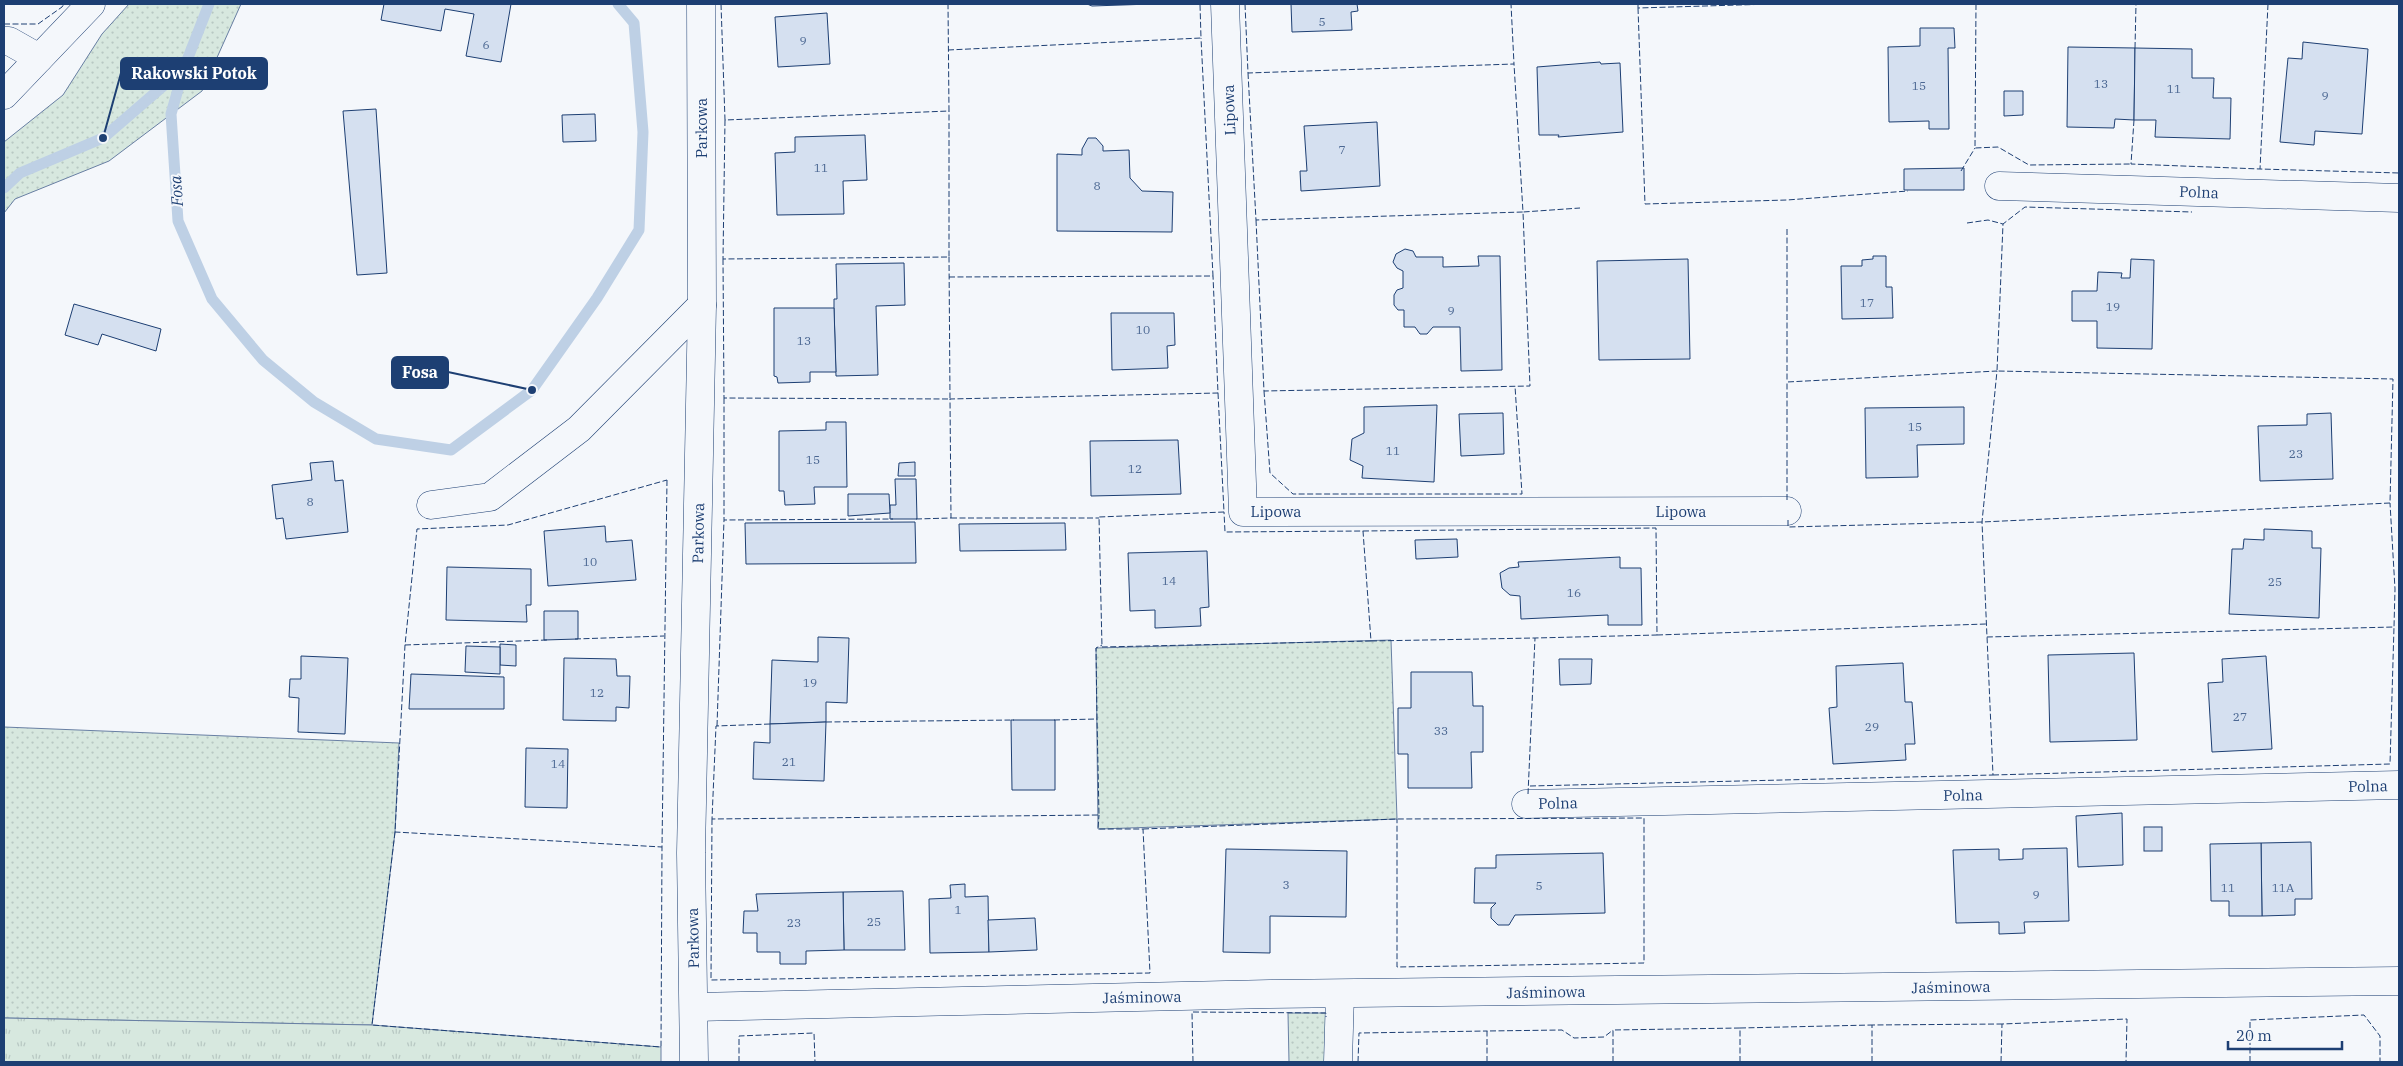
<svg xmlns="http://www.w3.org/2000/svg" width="2403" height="1066" font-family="'IBM Plex Serif',serif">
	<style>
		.grass { fill: url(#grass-dots); stroke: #687fa3 }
		.park { fill: url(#park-tufts); stroke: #687fa3 }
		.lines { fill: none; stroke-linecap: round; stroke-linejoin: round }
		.stream { stroke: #bed0e5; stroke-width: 11 }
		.building { fill: #d5e0f0; stroke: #1d3f73 }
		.minor-casing { stroke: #1d3f73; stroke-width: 29 }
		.minor { stroke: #f4f7fb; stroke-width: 28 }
		.fence { stroke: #1d3f73; stroke-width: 1; stroke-dasharray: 6 2.5; stroke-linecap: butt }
		.labels { text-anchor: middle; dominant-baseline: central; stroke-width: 4; stroke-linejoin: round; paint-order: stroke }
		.number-label { font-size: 12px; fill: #4b6792 }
		.street-label { font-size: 15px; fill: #1d3f73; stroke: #f4f7fb }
		.water-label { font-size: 16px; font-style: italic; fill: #1d3f73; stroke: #f4f7fb }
		.leader { fill: none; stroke: #1d3f73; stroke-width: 2 }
		.callout-dot { fill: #1d3f73; stroke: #f4f7fb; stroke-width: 2 }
		.callout { fill: #1d3f73; stroke: #1d3f73; stroke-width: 2 }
		.callout-label { font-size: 16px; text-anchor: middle; font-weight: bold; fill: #fff }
	</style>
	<defs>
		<pattern id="grass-dots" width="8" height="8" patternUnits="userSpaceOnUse" patternTransform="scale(1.25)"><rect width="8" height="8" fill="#d7e8df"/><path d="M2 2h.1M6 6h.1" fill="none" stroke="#b8c8c3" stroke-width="1.8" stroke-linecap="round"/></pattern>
		<pattern id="park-tufts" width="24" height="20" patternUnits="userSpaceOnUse" patternTransform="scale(1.25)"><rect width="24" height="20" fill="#d7e8df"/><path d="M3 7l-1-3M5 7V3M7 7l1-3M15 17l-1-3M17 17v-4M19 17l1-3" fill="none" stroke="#b8c8c3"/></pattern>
	</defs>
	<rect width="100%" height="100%" fill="#f4f7fb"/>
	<g class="grass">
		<path d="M129 4H241L202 91 109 161 15 199 4 213V142L63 95 102 34Z"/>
		<path d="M1391 640 1397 819 1098 829 1096 648Z"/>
		<path d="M4 727 399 743 395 832 372 1025 4 1018Z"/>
		<path d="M1288 1013H1326L1325 1062H1289Z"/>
	</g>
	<path class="park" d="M4 1018 372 1025 661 1047V1062H4Z"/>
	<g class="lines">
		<g class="stream">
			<path d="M184 68 171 114 178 221 212 299 263 360 314 402 376 439 451 450 532 390 597 298 639 230 643 132 634 23 618 4"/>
			<path d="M4 188 20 173 103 138 184 68 209 4"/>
		</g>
	</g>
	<g class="building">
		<path d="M384 4H511L501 62 466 56 474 14 445 9 441 31 381 20Z"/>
		<path d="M1087 4H1151L1092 6Z"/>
		<path d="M1291 4H1357L1358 11 1351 12 1352 30 1292 32Z"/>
		<path d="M827 13 830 64 778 67 775 17Z"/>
		<path d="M1920 28H1954L1955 48H1948L1949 129H1929V121L1889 122 1888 47 1920 46Z"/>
		<path d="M2303 42 2368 49 2362 134 2315 131 2314 145 2280 142 2288 58 2302 59Z"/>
		<path d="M2068 47 2135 48 2134 120 2115 119 2114 128 2067 127Z"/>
		<path d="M2135 48 2192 49V78H2214L2213 98H2231L2230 139 2155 137 2156 120H2134Z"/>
		<path d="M1600 62 1601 64 1620 63 1623 132 1558 137 1559 135H1539L1537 67Z"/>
		<path d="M2004 91H2023V115L2004 116Z"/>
		<path d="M376 109 387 273 357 275 343 111Z"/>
		<path d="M595 114 596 141 563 142 562 115Z"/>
		<path d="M1377 122 1380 186 1301 191 1300 171H1307L1304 126Z"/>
		<path d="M865 135 867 180 843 181 844 214 777 215 775 153 795 152V137Z"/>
		<path d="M1088 138H1096L1103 146V151L1129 150 1130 178 1142 191 1173 192 1172 232 1057 231V154L1082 155V149Z"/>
		<path d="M1964 168V190H1904V169Z"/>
		<path d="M1405 249 1413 251 1416 257H1443V267L1479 266 1478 256H1500L1502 370 1461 371 1460 327H1433L1427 334H1420L1415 327H1404V310H1398L1394 305V295L1397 290 1403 288V271L1397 268 1393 262 1396 254Z"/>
		<path d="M1873 256H1886V287H1892L1893 318 1842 319 1841 266H1862V260L1873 259Z"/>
		<path d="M1688 259 1690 359 1599 360 1597 261Z"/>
		<path d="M2131 259 2154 260 2152 349 2097 348V321H2072V291H2097L2098 272 2122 273 2121 278H2130Z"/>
		<path d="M904 263 905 305 876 306 878 375 836 376 834 308V299H837L836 264Z"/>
		<path d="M74 304 161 329 156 351 102 334 98 345 65 335Z"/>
		<path d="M774 308H834L836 372H810V382L778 383 777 377 774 376Z"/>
		<path d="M1111 313H1174L1175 345 1167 346 1168 368 1112 370Z"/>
		<path d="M1437 405 1434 482 1362 478 1363 466 1350 460 1352 439 1364 433V407Z"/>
		<path d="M1964 407V444L1917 445 1918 477 1866 478 1865 408Z"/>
		<path d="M1503 413 1504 454 1461 456 1459 414Z"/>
		<path d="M2331 413 2333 479 2260 481 2258 426 2307 425V414Z"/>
		<path d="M826 422H846L847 487H814L815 504 785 505 784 491H779V431L826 430Z"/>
		<path d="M1178 440 1181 494 1091 496 1090 441Z"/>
		<path d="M333 461 335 481 343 480 348 532 286 539 283 518 276 519 272 485 312 480 310 463Z"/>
		<path d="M915 462V476H898L899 463Z"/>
		<path d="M895 479H916L917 519H890V505H896Z"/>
		<path d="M848 494H889L890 513 848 516Z"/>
		<path d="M915 522 916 563 746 564 745 523Z"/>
		<path d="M1065 523 1066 550 960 551 959 524Z"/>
		<path d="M605 526 606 542 632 540 636 580 548 586 544 531Z"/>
		<path d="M2264 529 2312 531V548H2321L2319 618 2229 614 2232 549H2243L2244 539 2264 540Z"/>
		<path d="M1457 539 1458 557 1416 559 1415 540Z"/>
		<path d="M1207 551 1209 607 1200 608 1201 626 1155 628V610L1130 611 1128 553Z"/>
		<path d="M1620 557V568H1641L1642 625H1608V615L1521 619 1520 596 1510 595 1502 588 1500 573 1509 568 1519 567 1518 562Z"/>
		<path d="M447 567 531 569V605H526L527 622 446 620Z"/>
		<path d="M544 611H578V639L544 640Z"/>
		<path d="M818 637 849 638 847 703 826 702V722L770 724 772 660 818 662Z"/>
		<path d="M500 644 516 645V666L500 665Z"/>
		<path d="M466 646 500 647V674L465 672Z"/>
		<path d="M2134 653 2137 740 2050 742 2048 655Z"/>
		<path d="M301 656 348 658 345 734 298 732 299 698 289 697 290 679H301Z"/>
		<path d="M2266 656 2272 749 2212 752 2208 683 2223 682 2222 659Z"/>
		<path d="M564 658 616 659 617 676H630L629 708 616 707V721L563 720Z"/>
		<path d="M1559 659H1592L1591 684 1560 685Z"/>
		<path d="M1903 663 1905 702H1912L1915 744H1905L1906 760 1833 764 1829 708 1837 707 1836 666Z"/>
		<path d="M1411 672H1472L1473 706H1483V752H1471L1472 788H1408V754H1398V708H1411Z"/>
		<path d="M411 674 504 677V709H409Z"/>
		<path d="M1011 720H1055V790H1012Z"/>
		<path d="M826 722 824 781 753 779 754 742 770 743V724Z"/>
		<path d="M526 748 568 749 567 808 525 807Z"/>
		<path d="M2122 813 2123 865 2078 867 2076 816Z"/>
		<rect x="2144" y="827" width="18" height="24"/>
		<path d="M2311 842 2312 899H2295V915L2262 916 2261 843Z"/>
		<path d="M2261 843 2262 916H2229V901H2211L2210 844Z"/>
		<path d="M2067 848 2069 921 2024 922 2025 933 1999 934V922L1956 923 1953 850 1999 849V860L2023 859V849Z"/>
		<path d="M1226 849 1347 851 1346 917 1270 916V953L1223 952Z"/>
		<path d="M1603 853 1605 913 1515 915 1509 925H1498L1491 918V908L1496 903H1474L1475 868H1496V855Z"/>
		<path d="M965 884V897L988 896 989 952 930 953 929 899 951 898 950 885Z"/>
		<path d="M903 891 905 950H844L843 892Z"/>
		<path d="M843 892 844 950 806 951V964H780V952H757V933H743L744 911H758L756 894Z"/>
		<path d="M1035 918 1037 950 989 952 988 920Z"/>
	</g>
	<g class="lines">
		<g class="minor-casing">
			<g id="minor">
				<path d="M1225 4 1243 512 1787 511"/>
				<path d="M4 41H9L39 58"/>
				<path d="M4 95 91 4"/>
				<path d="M1999 186 2399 198"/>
				<path d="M431 505 490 497 579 429 702 305"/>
				<path d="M1526 804 2399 785"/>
				<path d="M694 1007 1270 994 2399 981"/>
				<path d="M694 1062 691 853 702 305 701 4"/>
				<path d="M1338 1062 1340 994"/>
			</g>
		</g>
		<use href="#minor" class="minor"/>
		<g class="fence">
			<path d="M721 4 725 120 949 111 948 4"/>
			<path d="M1245 4 1248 73 1514 64 1511 4"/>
			<path d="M1638 4V8L1772 4"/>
			<path d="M1976 4 1975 148 1998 147 2029 165 2131 164"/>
			<path d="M2268 4 2260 169 2399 173"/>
			<path d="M1638 8 1645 204 1787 200 1908 191"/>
			<path d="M4 24H38L62 7 64 4"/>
			<path d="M2135 48 2136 4"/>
			<path d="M948 50 1201 38 1200 4"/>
			<path d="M1248 73 1256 220 1523 212 1514 64"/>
			<path d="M725 120 723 259 949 257V111"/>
			<path d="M2134 120 2131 164 2260 169"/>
			<path d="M1961 171 1975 148"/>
			<path d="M1256 220 1264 391 1530 386 1523 212 1580 208"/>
			<path d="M1967 223 1988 220 2003 224"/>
			<path d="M1787 229V382"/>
			<path d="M723 259 724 398 950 399 949 257"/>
			<path d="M949 277 1213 276 1201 38"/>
			<path d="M1264 391 1270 473 1293 494H1522L1515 386"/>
			<path d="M1218 393 1224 512 1099 517 1102 647 1371 641 1363 531 1225 532 1224 512"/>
			<path d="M724 398V520L893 519"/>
			<path d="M667 480 662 847 395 832 405 645 417 529 508 525Z"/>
			<path d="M1787 500V382L1997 371 1982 522 1987 637 2394 627 2395 589 2390 503"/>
			<path d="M951 518H1099"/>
			<path d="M916 519 951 518 950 399 1218 393 1213 276"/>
			<path d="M1788 520V527L1982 522 2390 503 2393 379 1997 371 2003 224 2025 207 2192 212"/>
			<path d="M1363 531 1656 528 1657 635 1535 638"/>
			<path d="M1657 635 1986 624"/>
			<path d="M575 639 664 636"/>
			<path d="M1371 641 1535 638 1528 794"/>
			<path d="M405 645 547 640"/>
			<path d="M1054 720 1097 719 1096 648 1102 645"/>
			<path d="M826 722 1014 720"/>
			<path d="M770 724 716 726 712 819 1099 815 1097 719"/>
			<path d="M717 726 724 520"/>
			<path d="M1993 775 2390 764 2394 627"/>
			<path d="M1530 786 1993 775 1987 636"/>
			<path d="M712 819 711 980 1150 973 1143 829H1098L1099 815"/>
			<path d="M1143 829 1397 819 1644 818V963L1397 967V819"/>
			<path d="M395 832 372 1025 661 1047 662 847"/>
			<path d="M739 1062V1036L814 1033 815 1062"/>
			<path d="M1193 1062 1192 1012 1326 1013V1017"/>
			<path d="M1358 1062 1359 1033 1487 1031"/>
			<path d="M1487 1062V1031L1562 1030 1574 1038 1604 1037 1613 1030"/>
			<path d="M1613 1062V1030L1740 1028"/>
			<path d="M1740 1062V1028L1872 1025"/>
			<path d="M1872 1062V1025L2002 1024"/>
			<path d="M2001 1062 2002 1024 2127 1019 2126 1062"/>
			<path d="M2250 1062V1020L2364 1015 2380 1036V1062"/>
		</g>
	</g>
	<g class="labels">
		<g class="number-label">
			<text x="1322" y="21">5</text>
			<text x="803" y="40">9</text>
			<text x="486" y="44">6</text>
			<text x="2101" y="83">13</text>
			<text x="1919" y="85">15</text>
			<text x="2174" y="88">11</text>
			<text x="2325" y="95">9</text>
			<text x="1342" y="149">7</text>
			<text x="821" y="167">11</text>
			<text x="1097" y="185">8</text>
			<text x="1867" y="302">17</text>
			<text x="2113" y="306">19</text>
			<text x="1451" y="310">9</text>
			<text x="1143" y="329">10</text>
			<text x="804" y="340">13</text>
			<text x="1915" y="426">15</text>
			<text x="1393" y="450">11</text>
			<text x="2296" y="453">23</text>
			<text x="813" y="459">15</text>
			<text x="1135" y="468">12</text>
			<text x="310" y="501">8</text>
			<text x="590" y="561">10</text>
			<text x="1169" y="580">14</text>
			<text x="2275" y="581">25</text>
			<text x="1574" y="592">16</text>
			<text x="810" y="682">19</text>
			<text x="597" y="692">12</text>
			<text x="2240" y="716">27</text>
			<text x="1872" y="726">29</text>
			<text x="1441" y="730">33</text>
			<text x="789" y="761">21</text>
			<text x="558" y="763">14</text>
			<text x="1286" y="884">3</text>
			<text x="1539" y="885">5</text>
			<text x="2228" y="887">11</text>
			<text x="2283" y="887">11A</text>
			<text x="2036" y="894">9</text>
			<text x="958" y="909">1</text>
			<text x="874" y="921">25</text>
			<text x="794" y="922">23</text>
		</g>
		<g class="street-label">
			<text transform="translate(1229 110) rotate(-92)">Lipowa</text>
			<text transform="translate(701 128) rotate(-90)">Parkowa</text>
			<text transform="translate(2199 192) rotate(2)">Polna</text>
			<text x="1276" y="511">Lipowa</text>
			<text x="1681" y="511">Lipowa</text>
			<text transform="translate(698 533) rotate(-89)">Parkowa</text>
			<text transform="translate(2368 786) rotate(-1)">Polna</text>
			<text transform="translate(1963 795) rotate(-1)">Polna</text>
			<text transform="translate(1558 803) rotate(-1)">Polna</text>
			<text transform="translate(693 938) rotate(-91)">Parkowa</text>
			<text transform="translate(1951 987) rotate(-1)">Jaśminowa</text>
			<text transform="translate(1546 992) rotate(-1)">Jaśminowa</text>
			<text transform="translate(1142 997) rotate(-1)">Jaśminowa</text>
		</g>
		<g class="water-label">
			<text transform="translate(176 191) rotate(-94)">Fosa</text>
		</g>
	</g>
	<path class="leader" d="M103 138L121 73M532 390L448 372"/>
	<g class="callout-dot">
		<circle cx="103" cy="138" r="5"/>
		<circle cx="532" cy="390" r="5"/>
	</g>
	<g class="callout">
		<rect x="121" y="58" width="146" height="31" rx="5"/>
		<rect x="392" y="357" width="56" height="31" rx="5"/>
	</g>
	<g class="callout-label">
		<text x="194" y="79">Rakowski Potok</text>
		<text x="420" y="378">Fosa</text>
	</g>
	<rect width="2403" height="1066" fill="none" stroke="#1d3f73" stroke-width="10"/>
	<path d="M2228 1041v8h114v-8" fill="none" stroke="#1d3f73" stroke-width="2.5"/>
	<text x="2236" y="1041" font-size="15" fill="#1d3f73" stroke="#f4f7fb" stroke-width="4" paint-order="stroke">20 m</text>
</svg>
